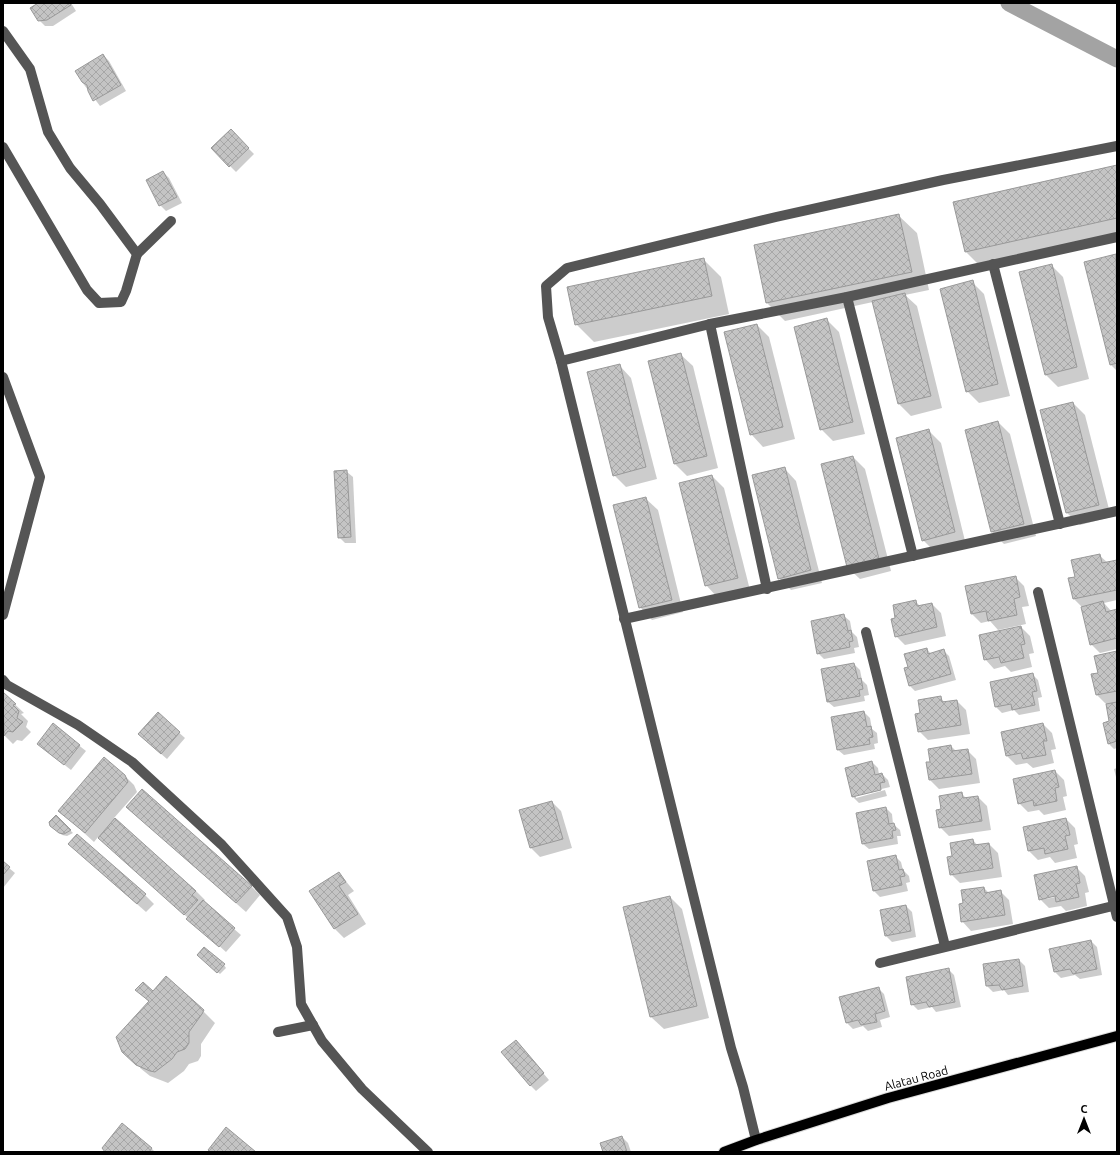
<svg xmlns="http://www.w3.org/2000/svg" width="1120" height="1155" font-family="Ubuntu,sans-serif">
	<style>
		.shadow { fill: #0003; fill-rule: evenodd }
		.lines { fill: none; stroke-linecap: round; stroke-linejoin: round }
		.canal { stroke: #a3a3a3; stroke-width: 17 }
		.building { fill: url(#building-cross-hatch); stroke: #999 }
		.major-casing { stroke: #dbdbdb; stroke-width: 12 }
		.minor { stroke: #555; stroke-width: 10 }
		.major { stroke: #000; stroke-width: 10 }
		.labels { text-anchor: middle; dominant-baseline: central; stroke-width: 3; stroke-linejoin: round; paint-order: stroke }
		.street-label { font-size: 12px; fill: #000; stroke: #fff }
	</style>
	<defs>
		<pattern id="building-cross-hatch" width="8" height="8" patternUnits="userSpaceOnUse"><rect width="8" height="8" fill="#c4c4c4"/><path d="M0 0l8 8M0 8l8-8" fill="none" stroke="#a7a7a7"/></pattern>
	</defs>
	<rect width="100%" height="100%" fill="#fff"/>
	<g class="shadow">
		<path d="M39 3H71L76 11 53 26H45L39 20Z"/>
		<path d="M103 55 109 61 126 91 100 106 82 82Z"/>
		<path d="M231 131 254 154 236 172 212 148Z"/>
		<path d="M1117 166V240L984 270 966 252Z"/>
		<path d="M163 172 169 178 182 203 166 211 160 205 147 180Z"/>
		<path d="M899 216 917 233 929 290 905 295 917 306 942 408 911 416 899 404 873 302 785 321 767 303Z"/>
		<path d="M1116 255 1117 256V371L1111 365 1085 263Z"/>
		<path d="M703 259 721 277 729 314 594 342 576 324Z"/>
		<path d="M1051 265 1063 277 1089 379 1058 387 1046 375Z"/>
		<path d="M972 282 984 294 1010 396 979 403 967 391Z"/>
		<path d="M827 320 839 332 865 434 833 441 821 429Z"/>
		<path d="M757 325 769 337 795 439 763 447 751 434Z"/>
		<path d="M680 354 693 366 718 468 687 476 675 464Z"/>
		<path d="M619 365 631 378 657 479 626 487 614 475Z"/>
		<path d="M1073 403 1085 415 1111 517 1080 525 1067 513 1042 411Z"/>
		<path d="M998 422 1010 434 1036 536 1004 544 992 532 966 430Z"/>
		<path d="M928 430 941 443 966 545 935 552 923 540Z"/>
		<path d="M853 457 865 469 891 571 860 579 847 567Z"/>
		<path d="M784 468 796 481 822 583 791 590 779 578Z"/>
		<path d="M347 472 353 477 356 543H345L339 537Z"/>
		<path d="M712 476 724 488 750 590 718 598 706 585Z"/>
		<path d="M645 498 658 510 683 612 652 620 640 607Z"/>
		<path d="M1099 555 1108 563 1117 561V600L1104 603 1112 612 1117 610V649L1100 653 1091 644 1083 608 1074 599Z"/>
		<path d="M1015 577 1024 586 1029 606 1022 607 1026 624 998 630 990 621 981 623 972 614 966 587Z"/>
		<path d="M915 601 920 606 932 604 941 613 946 636 905 645 896 636 897 619Z"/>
		<path d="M844 616 850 621 852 632 857 637 859 647 854 648 855 653 824 659 818 653Z"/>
		<path d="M1021 627 1030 636 1034 653 1029 654 1032 667 1011 672 1005 666 994 669 985 659Z"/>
		<path d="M927 649 931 654 943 650 949 656 956 680 915 691 909 685V668Z"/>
		<path d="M1117 652V748L1114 749 1108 743 1111 722 1106 704 1097 695 1099 673Z"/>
		<path d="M854 664 860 670 862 680 867 685 869 695 864 696 865 701 834 707 828 702Z"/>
		<path d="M1032 674 1038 680 1042 697 1038 698 1040 711 1019 715 1014 710 1002 713 996 707Z"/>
		<path d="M3 693 24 713 21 714 28 721 26 727 31 732 22 741 17 740 13 744 3 734Z"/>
		<path d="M940 697 945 703 957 701 966 710 970 734 928 740 919 731 921 714Z"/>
		<path d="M864 712 870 718 872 729 877 733 878 743 874 744 875 749 844 755 838 750Z"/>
		<path d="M158 714 185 738 167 759 145 740Z"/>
		<path d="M1043 724 1052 733 1056 749 1051 750 1054 763 1033 768 1027 763 1016 765 1007 756 1002 732Z"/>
		<path d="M53 725 86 751 71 770 38 744Z"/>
		<path d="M951 746 956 751 967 750 976 759 980 783 939 789 930 780 927 763H931Z"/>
		<path d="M872 762 878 768 879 775 882 774 888 780 890 787 856 795V798L885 790 887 796 859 803 853 797 846 769Z"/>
		<path d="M1117 768V781L1114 769Z"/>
		<path d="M1055 771 1064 780 1067 796 1063 797 1066 810 1044 815 1039 810 1028 812 1019 803Z"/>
		<path d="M124 775 134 785 137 792 114 818 196 891 205 900 203 902 241 935 226 952 98 837 94 842 60 811Z"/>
		<path d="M961 793 967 799 978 797 987 806 991 830 949 836 940 827 942 810Z"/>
		<path d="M552 802 561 811 572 848 540 857 531 848Z"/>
		<path d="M886 808 892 814 893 824 900 830 901 836H897L898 844 869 849 863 844Z"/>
		<path d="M56 816 73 833 67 836 62 835 53 828Z"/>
		<path d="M137 816 251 886 260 895 246 912Z"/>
		<path d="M1066 819 1075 828 1078 844 1074 845 1077 858 1055 863 1050 857 1038 860 1029 851 1024 827Z"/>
		<path d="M973 840 978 846 989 844 998 853 1002 877 960 883 951 874 953 857Z"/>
		<path d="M69 844 145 895 154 904 146 912Z"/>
		<path d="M895 856 901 862 903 870 909 876 910 882 906 883 908 891 880 897 874 891 868 862Z"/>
		<path d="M3 863 15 873 3 888Z"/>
		<path d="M1076 867 1085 876 1089 892 1085 893 1087 906 1066 911 1061 906 1049 908 1040 899ZM1059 894 1060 896 1046 899V897Z"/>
		<path d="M339 873 354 891 348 895 366 924 344 938 335 929 311 892Z"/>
		<path d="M984 888 989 893 1000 891 1009 900 1013 924 971 931 962 921 964 904Z"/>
		<path d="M670 897 682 909 709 1018 664 1029 651 1017 625 908Z"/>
		<path d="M906 906 912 912 916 937 892 942 886 936Z"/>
		<path d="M1091 941 1097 947 1102 975 1080 979 1075 975 1061 978 1055 972 1050 950Z"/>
		<path d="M201 958 224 965 226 968 220 974Z"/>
		<path d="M1019 960 1025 966 1029 992 1008 995 1004 990 993 992 987 986Z"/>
		<path d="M948 969 954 975 961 1007 936 1012 932 1007 918 1010 912 1004Z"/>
		<path d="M878 988 884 994 890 1017 880 1020 882 1027 868 1031 863 1026 853 1029 847 1023Z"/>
		<path d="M137 990 153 992 203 1011 215 1023 201 1044V1056L198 1061 189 1064 184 1071 168 1083 150 1076 140 1068 149 1002Z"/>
		<path d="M521 1047 549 1080 536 1091 530 1085Z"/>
		<path d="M122 1125 152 1149 155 1152H106Z"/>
		<path d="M622 1137 628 1143 631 1152H604Z"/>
	</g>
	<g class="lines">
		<path class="canal" d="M1009 3 1117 59"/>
	</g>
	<g class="building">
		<path d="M38 3H70L71 5 47 20 38 21 30 8Z"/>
		<path d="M103 54 121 85 93 101 88 91 87 85 82 82 75 71Z"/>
		<path d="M231 129 249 148 229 167 211 148Z"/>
		<path d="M1117 165V218L965 252 953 202Z"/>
		<path d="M163 171 177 197 159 206 146 180Z"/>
		<path d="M899 214 912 272 766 303 754 245Z"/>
		<path d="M1116 254 1117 363 1110 365 1084 262Z"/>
		<path d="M704 258 712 296 575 325 567 287Z"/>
		<path d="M1052 264 1077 367 1045 375 1019 272Z"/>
		<path d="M973 280 998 384 966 392 940 289Z"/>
		<path d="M905 293 931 396 898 404 872 301Z"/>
		<path d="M827 318 853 422 820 430 794 327Z"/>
		<path d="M757 324 783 427 750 435 724 332Z"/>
		<path d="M681 353 707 456 674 464 648 361Z"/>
		<path d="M620 364 646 467 613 476 587 372Z"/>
		<path d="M1073 402 1099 505 1066 513 1040 410Z"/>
		<path d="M998 421 1024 524 991 532 965 430Z"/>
		<path d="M929 429 955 532 922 541 896 438Z"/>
		<path d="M853 456 879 559 847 567 821 464Z"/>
		<path d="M785 467 811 570 778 579 752 475Z"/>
		<path d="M347 470 351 537 338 538 334 471Z"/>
		<path d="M712 475 738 578 705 586 679 483Z"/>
		<path d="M646 497 672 600 639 608 613 505Z"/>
		<path d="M1100 554 1102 563 1117 560V590L1073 599 1068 578 1075 577 1071 560Z"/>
		<path d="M1016 576 1020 597 1014 599 1017 615 988 621 986 611 971 614 965 586Z"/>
		<path d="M916 600 917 606 932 603 937 627 895 637 891 619 895 618 893 605Z"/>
		<path d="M1103 601 1106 612 1117 609V638L1090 645 1081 607Z"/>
		<path d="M844 614 848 631 851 630 853 641 849 642 850 647 817 654 811 621Z"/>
		<path d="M1021 626 1025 644 1021 645 1024 658 1001 663 999 657 984 660 979 635Z"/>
		<path d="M927 648 928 654 944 649 951 674 909 686 904 668 908 667 904 654Z"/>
		<path d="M1117 651V691L1096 695 1091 674 1098 673 1094 656Z"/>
		<path d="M854 663 858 679 861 678 863 689 859 690 860 696 827 702 821 669Z"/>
		<path d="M1033 673 1037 691 1032 692 1035 705 1012 710 1011 704 995 707 990 682Z"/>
		<path d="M3 692 16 704 13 705 19 711 17 718 23 722 13 732 8 731 4 736Z"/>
		<path d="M941 696 942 702 957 700 961 725 918 732 915 714 920 713 918 700Z"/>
		<path d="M1117 702V741L1108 744 1103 723 1109 721 1106 704Z"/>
		<path d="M864 711 867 727 871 726 873 737 869 738 870 744 837 750 831 717Z"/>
		<path d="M158 712 180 732 161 754 138 734Z"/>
		<path d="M53 723 80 745 64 765 37 744Z"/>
		<path d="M1043 723 1047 741H1043L1046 755 1023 759 1021 753 1006 756 1001 732Z"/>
		<path d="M951 745 952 751 968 749 972 774 929 780 926 762H930L928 749Z"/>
		<path d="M104 757 125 775 128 782 85 833 58 811Z"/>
		<path d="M872 761 875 775 882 773 885 782 880 783 881 790 852 797 845 768Z"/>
		<path d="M1055 770 1059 787 1055 788 1057 801 1034 806 1033 800 1018 804 1013 779Z"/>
		<path d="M142 789 252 886 236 903 126 807Z"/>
		<path d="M962 792 963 798 978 796 982 821 939 828 936 810 941 809 939 796Z"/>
		<path d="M552 801 563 839 530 848 519 810Z"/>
		<path d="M886 807 889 824 894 823 896 830 892 831 893 838 862 844 856 813Z"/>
		<path d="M56 815 71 830 64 834 59 833 50 826 49 822Z"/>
		<path d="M115 818 196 891 192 895 198 900 184 915 98 838Z"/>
		<path d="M1066 818 1070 835 1065 836 1068 849 1045 854 1044 848 1028 851 1023 827Z"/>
		<path d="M77 834 146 894 137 904 68 844Z"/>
		<path d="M973 839 974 845 989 843 993 868 950 875 947 857 952 856 950 843Z"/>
		<path d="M896 855 899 870 903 869 905 876 900 877 902 885 873 891 867 861Z"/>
		<path d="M3 861 10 867 3 875Z"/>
		<path d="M1077 866 1080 883 1076 884 1079 897 1056 902 1055 896 1039 900 1034 875Z"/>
		<path d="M339 872 346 882 339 886 358 914 334 929 309 891Z"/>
		<path d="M984 887 985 893 1001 890 1005 915 961 922 959 904 963 903 961 890Z"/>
		<path d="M670 896 697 1006 650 1017 623 907Z"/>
		<path d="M203 900 235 928 219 947 186 919Z"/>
		<path d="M906 905 911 931 885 936 880 910Z"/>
		<path d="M1091 940 1097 969 1073 974 1070 969 1054 972 1049 949Z"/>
		<path d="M204 947 225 964 217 973 197 955Z"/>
		<path d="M1019 959 1023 986 1002 990 999 985 986 986 983 964Z"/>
		<path d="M949 968 955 1002 929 1007 926 1002 911 1005 906 977Z"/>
		<path d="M166 976 204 1010 202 1014 189 1032V1043L185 1049 177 1052 172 1059 155 1072 150 1071 136 1065 122 1052 116 1037 149 1001 135 990 143 982 153 991Z"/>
		<path d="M879 987 885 1011 875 1014 877 1022 861 1025 858 1020 846 1023 839 997Z"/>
		<path d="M516 1040 544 1073 530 1086 501 1052Z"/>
		<path d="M122 1123 152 1148 149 1152H105L102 1148Z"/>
		<path d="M226 1127 256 1152H210L208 1150Z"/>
		<path d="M622 1136 627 1152H603L600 1143Z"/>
	</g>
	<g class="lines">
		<g class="major-casing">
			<path id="major" d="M724 1152 756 1140 888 1098 1117 1036"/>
		</g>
		<g class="minor">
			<path d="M3 31 30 69 48 132 70 168 100 204 137 254 126 291 121 302 99 303 87 290 3 147"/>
			<path d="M137 254 171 221"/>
			<path d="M993 264 1060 524"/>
			<path d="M847 297 913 556"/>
			<path d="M710 324 767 589"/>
			<path d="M561 361 710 324 847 297 1117 237"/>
			<path d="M3 377 40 477 3 615"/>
			<path d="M1038 592 1117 917"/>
			<path d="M624 619 1117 511"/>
			<path d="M866 632 945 946"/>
			<path d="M3 680 7 685 78 725 132 762 222 845 287 917 297 947 301 1004 322 1041 362 1089 428 1152"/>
			<path d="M880 963 1117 905"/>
			<path d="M278 1032 313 1025"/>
			<path d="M756 1140 743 1087 731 1048 561 361 548 317 546 286 567 268 776 217 943 180 1117 146"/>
		</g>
		<use href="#major" class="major"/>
	</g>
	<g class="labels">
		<g class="street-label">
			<text transform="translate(916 1078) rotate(-15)">Alatau Road</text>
		</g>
	</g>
	<rect width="1120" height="1155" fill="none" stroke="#000000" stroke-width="8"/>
	<g transform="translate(1084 1119)" stroke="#ffffff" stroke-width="3" paint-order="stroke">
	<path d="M0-3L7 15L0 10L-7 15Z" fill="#000000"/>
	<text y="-6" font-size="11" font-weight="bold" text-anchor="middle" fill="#000000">С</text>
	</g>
</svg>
